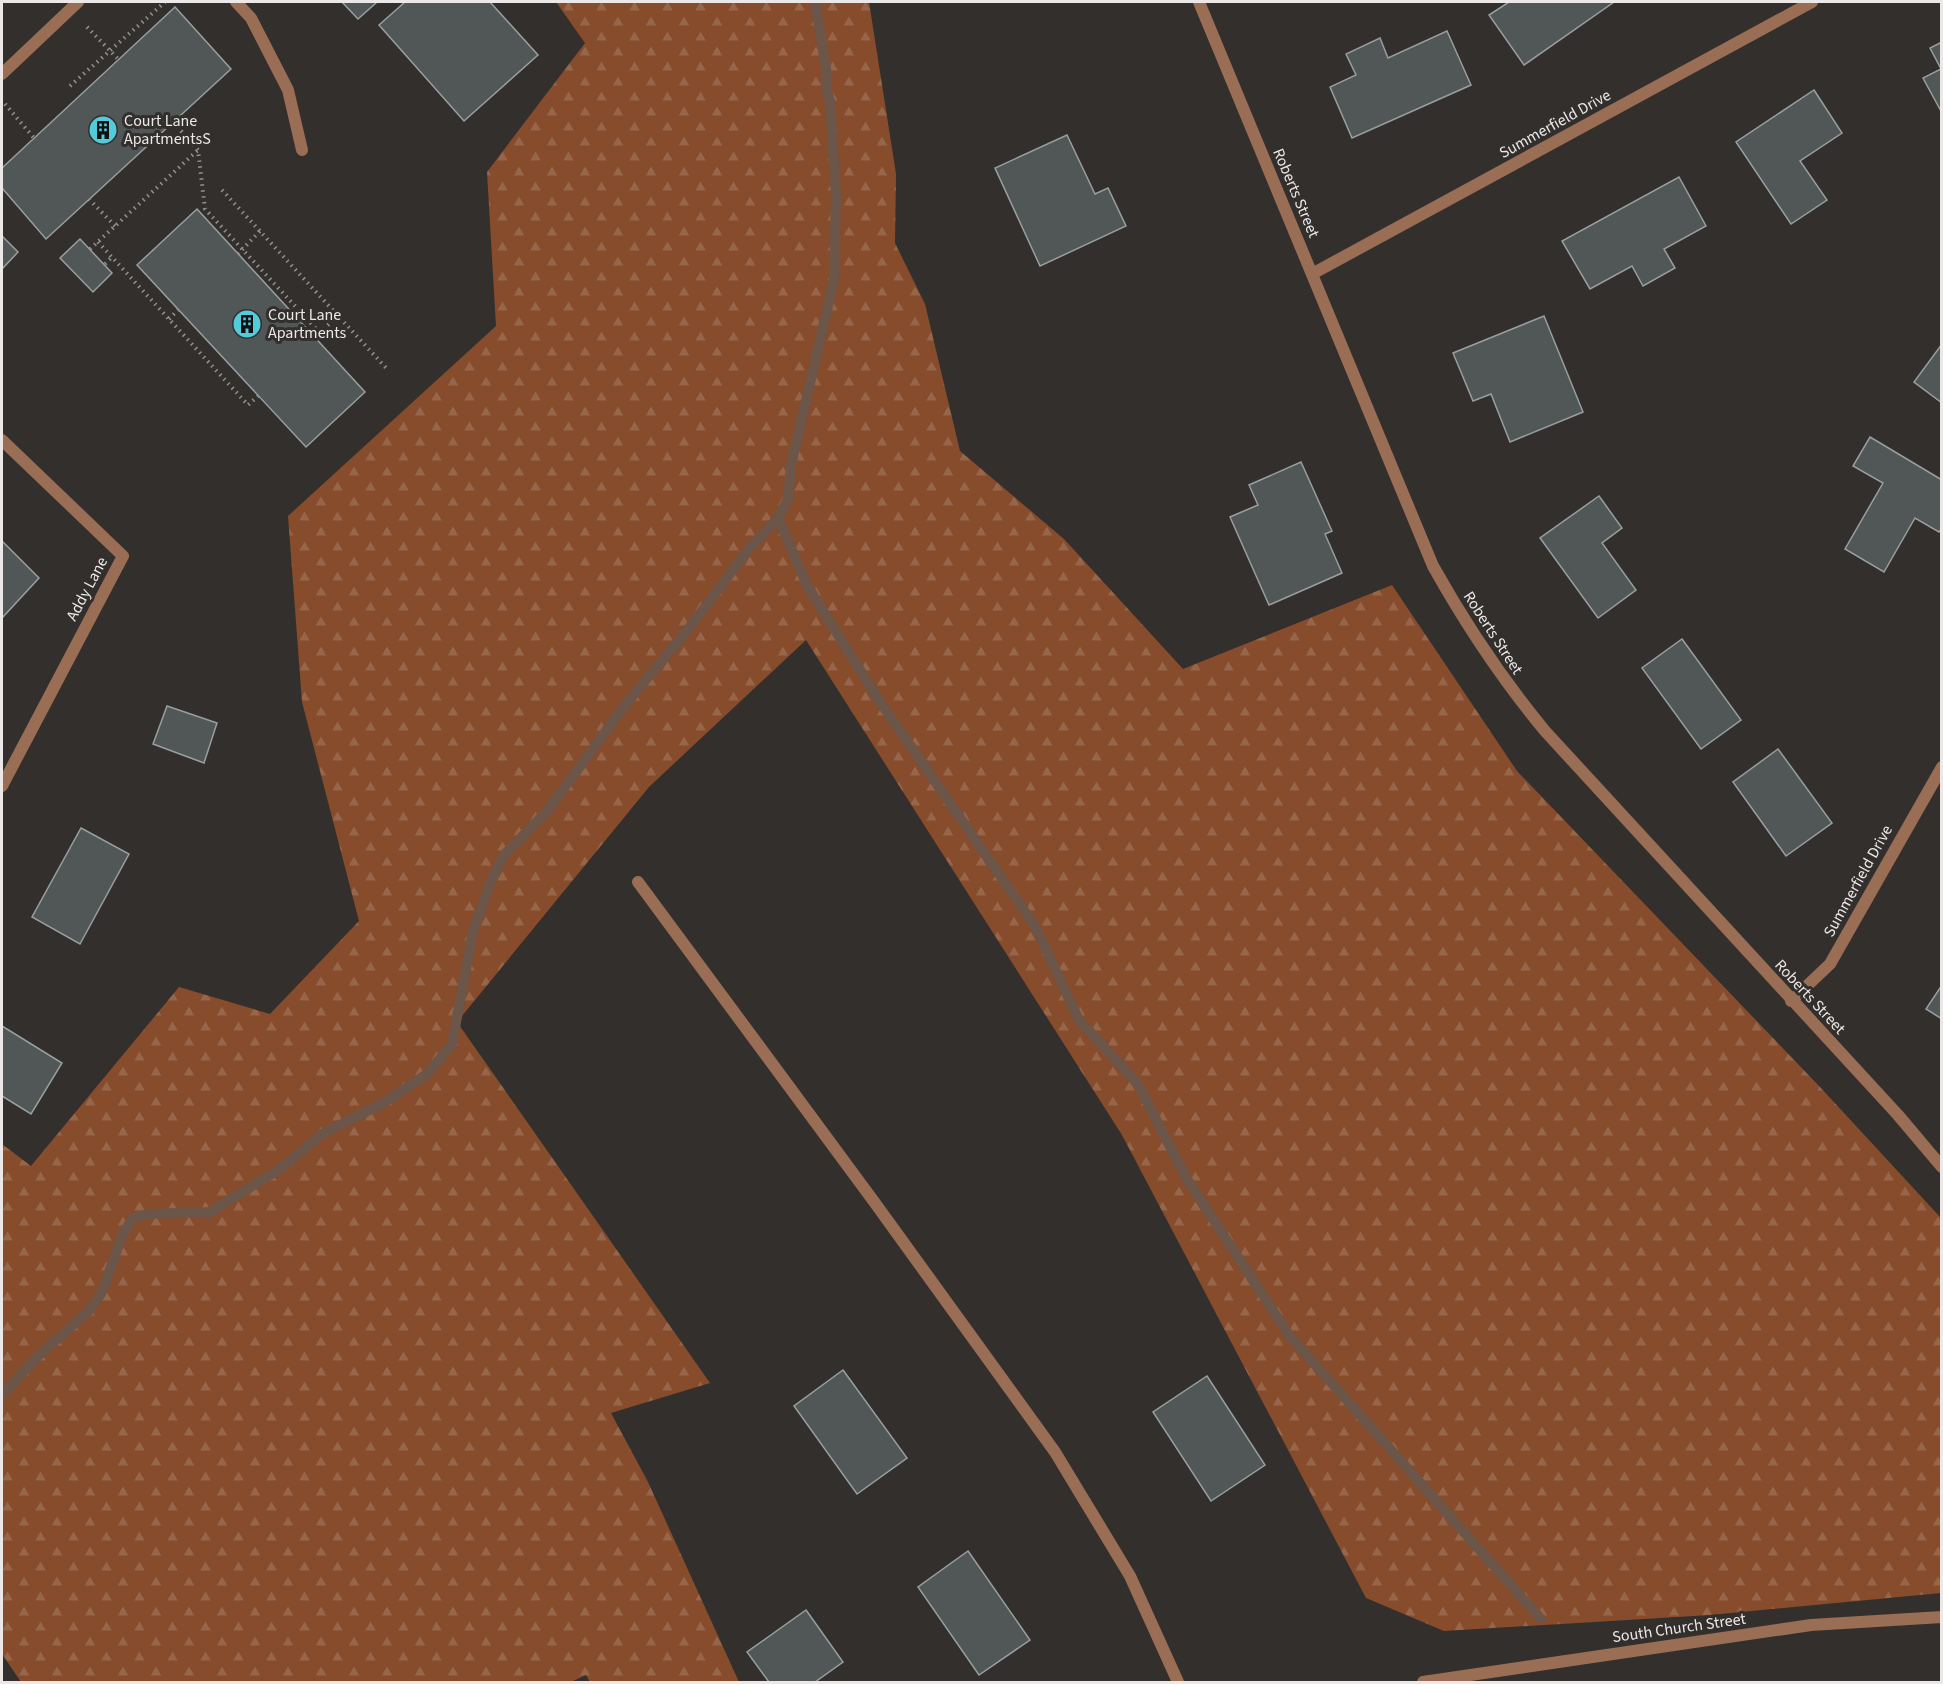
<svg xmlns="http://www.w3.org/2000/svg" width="1943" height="1684" font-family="'Source Sans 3',sans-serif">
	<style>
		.forest { fill: url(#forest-firs) }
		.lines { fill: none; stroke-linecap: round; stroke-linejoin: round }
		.stream { stroke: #6c564a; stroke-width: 10 }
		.building { fill: #515657; stroke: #999fa0; stroke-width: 1.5 }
		.path { stroke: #93908e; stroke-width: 4; stroke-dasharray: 1.5 4.5; stroke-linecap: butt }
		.lane { stroke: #9a6d55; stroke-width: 12 }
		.street { stroke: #9a6d55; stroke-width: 12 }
		.labels { text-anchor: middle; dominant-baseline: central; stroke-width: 6; stroke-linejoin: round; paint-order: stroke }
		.poi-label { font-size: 16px; fill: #ebe8e7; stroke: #332f2d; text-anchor: start }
		.street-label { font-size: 16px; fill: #ebe8e7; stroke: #332f2d }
	</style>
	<defs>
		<pattern id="forest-firs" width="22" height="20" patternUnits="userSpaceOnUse" patternTransform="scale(1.5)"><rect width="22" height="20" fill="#864c2b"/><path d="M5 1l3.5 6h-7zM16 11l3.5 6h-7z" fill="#97664a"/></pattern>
	</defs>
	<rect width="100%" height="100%" fill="#332f2d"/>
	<path class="forest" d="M556 2H869L896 174 895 243 925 304 960 451 1064 539 1183 669 1392 585 1517 771 1820 1087 1941 1218V1593L1710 1615 1444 1631 1366 1598 1122 1135 806 640 649 787 457 1022 710 1383 611 1413 648 1482 739 1682H590L586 1675 571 1682H21L2 1654V1144L31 1166 179 987 270 1014 359 921 302 702 288 516 496 326 487 172 585 43Z"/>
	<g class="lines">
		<g class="stream">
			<path d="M778 518 807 585 878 699 1035 926 1079 1020 1138 1084 1185 1176 1289 1335 1541 1619"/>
			<path d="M2 1395 38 1356 90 1310 102 1292 123 1233 133 1218 147 1214 210 1212 280 1169 322 1134 385 1102 427 1074 452 1044 473 931 491 881 504 855 548 810 625 705 689 628 751 546 778 518 788 499 791 465 834 280 836 196 830 101 826 88V68L815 2"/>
		</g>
	</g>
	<g class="building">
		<path d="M342 2H377L358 19Z"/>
		<path d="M405 2H490L538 55 464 121 379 25Z"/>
		<path d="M1509 2H1614L1524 65 1489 15Z"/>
		<path d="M175 7 231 69 46 239 2 188V168Z"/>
		<path d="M1447 31 1471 85 1352 138 1330 87 1356 75 1346 54 1380 38 1388 58Z"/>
		<path d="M1942 42V113L1923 78 1941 69 1930 48Z"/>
		<path d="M1814 90 1842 133 1800 161 1827 200 1791 224 1736 142Z"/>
		<path d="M1067 135 1095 194 1108 188 1126 226 1040 266 995 168Z"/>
		<path d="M1679 177 1706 226 1664 249 1675 268 1643 286 1632 266 1590 289 1562 241Z"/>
		<path d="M197 209 365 392 306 447 137 265Z"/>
		<path d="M2 236 18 252 2 269Z"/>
		<path d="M80 239 112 273 93 292 60 258Z"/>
		<path d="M1544 316 1583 412 1510 442 1491 394 1473 401 1453 353Z"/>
		<path d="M1942 344V403L1914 382Z"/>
		<path d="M1870 437 1942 480V528L1939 532 1915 518 1884 572 1845 549 1883 483 1853 466Z"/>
		<path d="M1301 462 1332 531 1325 534 1342 573 1269 605 1230 517 1258 505 1249 485Z"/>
		<path d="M1599 496 1622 528 1602 543 1636 590 1598 618 1540 538Z"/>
		<path d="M2 541 39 578 2 618Z"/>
		<path d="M1682 639 1741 720 1701 749 1642 668Z"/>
		<path d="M167 706 217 723 204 763 153 744Z"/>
		<path d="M1778 749 1832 823 1786 856 1733 782Z"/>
		<path d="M81 828 129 854 80 944 32 917Z"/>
		<path d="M1942 985V1019L1926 1009Z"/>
		<path d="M2 1026 62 1063 31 1114 2 1096Z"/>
		<path d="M843 1370 907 1458 857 1494 794 1406Z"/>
		<path d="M1207 1376 1265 1465 1211 1501 1153 1412Z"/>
		<path d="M968 1551 1030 1640 979 1675 918 1587Z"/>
		<path d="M806 1610 843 1662 815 1682H769L747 1652Z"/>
	</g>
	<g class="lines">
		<g class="path">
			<path d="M87 27 119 60"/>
			<path d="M70 86 165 2"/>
			<path d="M5 104 34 138"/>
			<path d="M173 122 198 150 205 209 320 333"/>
			<path d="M222 190 388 370"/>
			<path d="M89 199 115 226"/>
			<path d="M98 242 248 405 258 396"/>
			<path d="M90 249 198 150"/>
			<path d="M238 254 260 231"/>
			<path d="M105 264 112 257"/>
			<path d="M169 319 178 310"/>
			<path d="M315 338 338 315"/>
		</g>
		<g class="lane">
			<path d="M236 2 251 18 288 90 302 150"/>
			<path d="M2 74 78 2"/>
			<path d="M638 882 875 1203 1055 1452 1130 1576 1178 1682"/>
		</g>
		<g class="street">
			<path d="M1199 2 1433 566C1466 625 1502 679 1545 731L1898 1115 1942 1167"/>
			<path d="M1312 274 1812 2"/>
			<path d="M2 440 123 556 2 786"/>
			<path d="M1791 1001 1830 964 1942 767"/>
			<path d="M1423 1682 1811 1625 1942 1617"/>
		</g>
	</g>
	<defs>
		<g id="building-disc" transform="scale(1.5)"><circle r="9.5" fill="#53cbdb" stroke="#332f2d"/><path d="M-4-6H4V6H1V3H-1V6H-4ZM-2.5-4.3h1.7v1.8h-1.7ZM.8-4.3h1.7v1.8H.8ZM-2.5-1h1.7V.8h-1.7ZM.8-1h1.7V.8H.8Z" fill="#111"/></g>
	</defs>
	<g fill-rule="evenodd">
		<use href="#building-disc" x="103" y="130"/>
		<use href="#building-disc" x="247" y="324"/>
	</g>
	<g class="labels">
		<g class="poi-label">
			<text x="124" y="121">Court Lane<tspan x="124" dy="18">ApartmentsS</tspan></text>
			<text x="268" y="315">Court Lane<tspan x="268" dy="18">Apartments</tspan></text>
		</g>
		<g class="street-label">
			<text transform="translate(1555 124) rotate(-29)">Summerfield Drive</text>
			<text transform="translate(1296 193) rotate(67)">Roberts Street</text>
			<text transform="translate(87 589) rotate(-62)">Addy Lane</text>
			<text transform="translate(1493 633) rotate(57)">Roberts Street</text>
			<text transform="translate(1858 881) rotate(-61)">Summerfield Drive</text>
			<text transform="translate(1810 997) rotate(47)">Roberts Street</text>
			<text transform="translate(1679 1628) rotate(-8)">South Church Street</text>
		</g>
	</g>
	<rect width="1943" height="1684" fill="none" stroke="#ebe8e7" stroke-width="6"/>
</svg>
